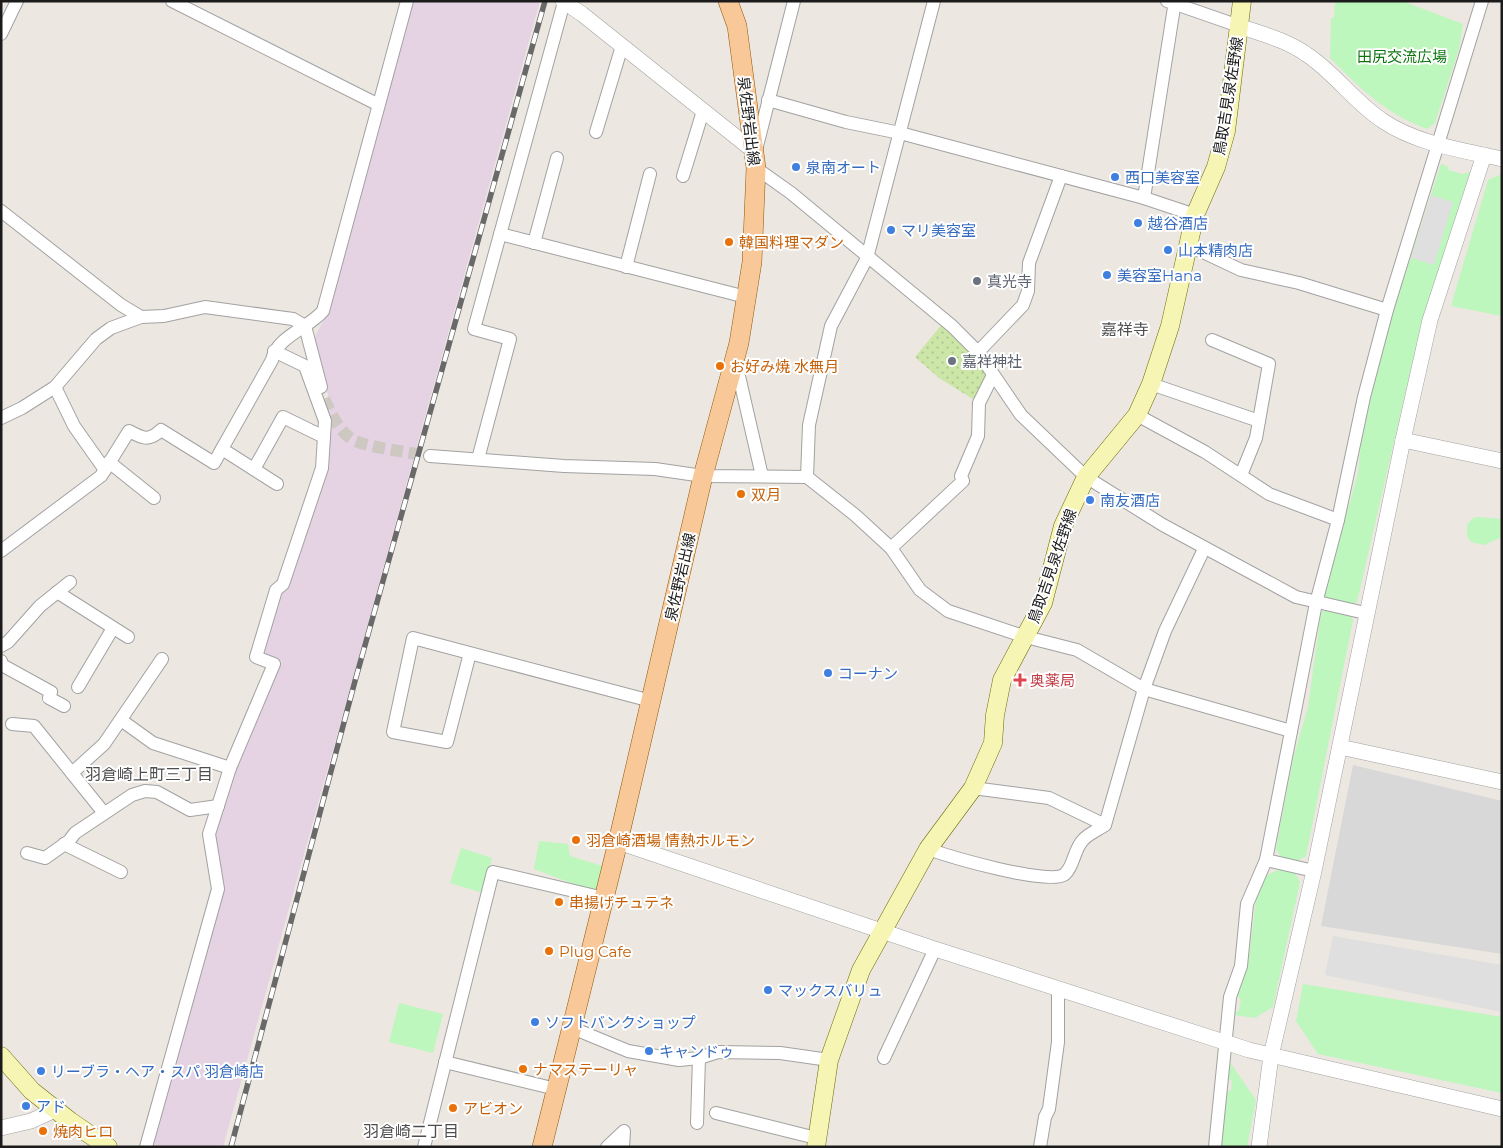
<svg xmlns="http://www.w3.org/2000/svg" width="1503" height="1148" font-family="Montserrat,'Noto Sans JP',sans-serif">
	<style>
		.residential { fill: #d9d8d8 }
		.industrial { fill: #e5d2e3 }
		.park { fill: #bdf7bd }
		.garden { fill: url(#garden-dots) }
		.parking { fill: #dfdfdf }
		.lines { fill: none; stroke-linecap: round; stroke-linejoin: round }
		.minor-tunnel { stroke: #cdc8c2; stroke-width: 12; stroke-dasharray: 12 6; stroke-linecap: butt }
		.minor-casing { stroke: #a2a2a2; stroke-width: 14 }
		.tertiary-casing { stroke: #a2a2a2; stroke-width: 16 }
		.secondary-casing { stroke: #696c07; stroke-width: 19 }
		.primary-casing { stroke: #8e5604; stroke-width: 20 }
		.minor { stroke: #fff; stroke-width: 12 }
		.tertiary { stroke: #fff; stroke-width: 15 }
		.secondary { stroke: #f7f5b4; stroke-width: 18 }
		.primary { stroke: #f9c899; stroke-width: 19 }
		.rail-casing { stroke: #696969; stroke-width: 5.5 }
		.rail { stroke: #fff; stroke-width: 4; stroke-dasharray: 11; stroke-linecap: butt }
		.shop-dot { fill: #3f7fe0; stroke: #fff; stroke-width: 2 }
		.food-dot { fill: #e8710a; stroke: #fff; stroke-width: 2 }
		.worship-dot { fill: #6b7280; stroke: #fff; stroke-width: 2 }
		.health-dot { fill: #e0444e; stroke: #fff; stroke-width: 2 }
		.labels { text-anchor: middle; dominant-baseline: central; stroke-width: 4; stroke-linejoin: round; paint-order: stroke }
		.park-label { font-size: 15px; fill: #0e740f; stroke: #fff }
		.street-label { font-size: 15px; fill: #1b1b1b; stroke: #fff }
		.shop-label { font-size: 15px; fill: #366cbe; stroke: #fff; text-anchor: start }
		.food-label { font-size: 15px; fill: #c56008; stroke: #fff; text-anchor: start }
		.worship-label { font-size: 15px; fill: #5b616d; stroke: #fff; text-anchor: start }
		.health-label { font-size: 15px; fill: #be3a42; stroke: #fff; text-anchor: start }
		.neighbourhood-label { font-size: 16px; fill: #4e4e4e; stroke: #fff }
	</style>
	<defs>
		<pattern id="garden-dots" width="8" height="8" patternUnits="userSpaceOnUse" patternTransform="scale(1.25)"><rect width="8" height="8" fill="#cbe6a7"/><path d="M2 2h.1M6 6h.1" fill="none" stroke="#aec58f" stroke-width="1.8" stroke-linecap="round"/></pattern>
	</defs>
	<rect width="100%" height="100%" fill="#ece7e0"/>
	<path class="residential" d="M1353 765 1502 801V954L1321 926Z"/>
	<path class="industrial" d="M412 1H540L223 1147H149L221 890 213 836 245 741 282 661 262 653 325 469 330 401 312 342 328 312Z"/>
	<g class="park">
		<path d="M1335 1H1402L1463 24 1459 49 1435 123 1427 129C1386 114 1360 88 1330 58L1331 18H1334Z"/>
		<path d="M1441 164 1449 167 1448 170 1462 174 1470 172 1420 329 1357 602 1353 604 1328 600 1324 595 1358 473 1361 444 1382 346Z"/>
		<path d="M1502 174V316L1451 306 1488 180Z"/>
		<path d="M1478 517 1502 519V537L1484 545 1471 542 1467 536V525L1473 518Z"/>
		<path d="M1326 610 1351 616 1353 620 1306 856 1297 861 1281 857 1276 849 1293 759 1308 707 1321 613Z"/>
		<path d="M539 841 568 844 570 856 609 868 602 895 534 869Z"/>
		<path d="M461 848 492 858 483 893 450 883Z"/>
		<path d="M1280 869 1295 873 1300 882 1273 1007 1255 1018 1234 1015V1012L1239 1011 1241 999 1236 996 1248 966 1256 899 1260 885 1265 876Z"/>
		<path d="M1303 984 1502 1017V1093L1318 1054 1296 1021Z"/>
		<path d="M399 1003 443 1014 433 1053 389 1042Z"/>
		<path d="M1229 1061 1256 1100 1247 1147H1220L1227 1091H1231L1232 1080 1227 1079Z"/>
	</g>
	<path class="garden" d="M943 323 958 336 990 375 976 401 939 378 915 357Z"/>
	<g class="parking">
		<path d="M1431 195 1453 202 1434 265 1411 258Z"/>
		<path d="M1333 936 1502 965V1012L1325 975Z"/>
	</g>
	<g class="lines">
		<path class="minor-tunnel" d="M324 399C331 413 337 428 350 438 361 447 414 453 430 456"/>
		<g class="minor-casing">
			<g id="minor">
				<path d="M172 1 377 104"/>
				<path d="M1167 1 1239 26"/>
				<path d="M1 34 17 1"/>
				<path d="M768 100 846 122 900 133 1144 198 1195 215"/>
				<path d="M596 132 622 46"/>
				<path d="M757 146 794 1"/>
				<path d="M756 168 791 193 952 326 978 352 1021 415 1086 477 1163 525 1296 597 1365 613"/>
				<path d="M683 176 703 111"/>
				<path d="M1144 198 1175 1"/>
				<path d="M1 211 121 305 141 317"/>
				<path d="M500 234 746 297"/>
				<path d="M534 243 557 158"/>
				<path d="M1188 245 1241 270 1299 283 1387 310"/>
				<path d="M626 267 650 174"/>
				<path d="M305 326 321 387"/>
				<path d="M1212 340 1269 364 1256 438 1241 475"/>
				<path d="M978 352 1023 305 1028 291 1029 263 1061 176"/>
				<path d="M736 363 762 476"/>
				<path d="M1151 384 1259 421"/>
				<path d="M55 387 74 426 105 470"/>
				<path d="M1137 415 1205 452 1269 494 1338 520"/>
				<path d="M1 418 22 408 55 387 96 339 111 328 141 317 164 316 205 307 293 319 305 326"/>
				<path d="M222 449 277 484"/>
				<path d="M430 456 564 466 655 469 703 476 807 477 855 515 891 548 920 590 948 611 1026 637 1077 650 1144 689 1291 731"/>
				<path d="M478 459 510 339 474 329 564 2"/>
				<path d="M109 462 154 498"/>
				<path d="M254 469 283 417 324 437"/>
				<path d="M807 477 809 425 831 326 867 258 934 1"/>
				<path d="M891 548 963 481 961 476 978 436 979 403 993 375"/>
				<path d="M1 551 101 476 129 431C142 438 149 442 161 430L214 463 272 360C277 336 309 328 323 311L407 1"/>
				<path d="M57 592 128 637"/>
				<path d="M1 646 8 642 40 606 70 582"/>
				<path d="M470 653 447 742 393 732 413 638 651 701"/>
				<path d="M1 661 2 665 51 692 49 698 64 706"/>
				<path d="M78 687 113 628"/>
				<path d="M121 720 153 743 230 768"/>
				<path d="M12 724 34 726 104 813"/>
				<path d="M72 773 104 744 162 659"/>
				<path d="M973 788 1049 798 1105 825"/>
				<path d="M64 844 121 872"/>
				<path d="M928 849C948 856 1051 887 1065 874 1074 866 1074 849 1083 840 1088 834 1098 830 1105 825L1144 689 1165 631 1204 549"/>
				<path d="M27 853 45 858 69 841 75 833 132 795 145 791 157 792 190 810 218 806"/>
				<path d="M1266 860 1314 871"/>
				<path d="M570 1027 628 1051 679 1060 699 1058 718 1052 780 1053 829 1060"/>
				<path d="M884 1058 935 949"/>
				<path d="M445 1062 556 1089"/>
				<path d="M716 1113 816 1138"/>
				<path d="M697 1123 699 1058"/>
				<path d="M146 1147 218 889 209 834 230 768 274 664 256 657 276 590 283 584 322 468 325 421 305 366 274 351"/>
				<path d="M424 1147 493 872 604 898"/>
				<path d="M607 1147 624 1131 623 1147"/>
				<path d="M1040 1147 1045 1117 1049 1109 1058 1042V989"/>
				<path d="M1215 1147 1230 997 1241 966 1247 904 1266 860 1316 603 1338 520 1364 397 1387 310 1482 1"/>
			</g>
		</g>
		<g class="tertiary-casing">
			<g id="tertiary">
				<path d="M563 1 582 14 755 152"/>
				<path d="M1239 26C1262 34 1286 40 1306 54 1334 72 1354 102 1383 121 1417 144 1462 150 1502 159"/>
				<path d="M1403 440 1502 461"/>
				<path d="M1340 747 1502 782"/>
				<path d="M618 842 935 949 1249 1050 1502 1109"/>
				<path d="M1 1128 31 1121 55 1110"/>
				<path d="M1259 1147 1271 1056 1314 871 1403 440 1430 320 1484 155"/>
			</g>
		</g>
		<g class="secondary-casing">
			<g id="secondary">
				<path d="M1 1056 32 1091 70 1121 108 1147"/>
				<path d="M816 1147 829 1060 861 970 928 849 973 788 993 743 995 715 1002 680 1043 603 1063 526 1086 477 1137 415 1151 384 1170 326 1195 215 1216 167 1226 131 1242 1"/>
			</g>
		</g>
		<g class="primary-casing">
			<path id="primary" d="M542 1147 618 842 703 476 739 343 752 262 756 168 737 26 728 1"/>
		</g>
		<use href="#minor" class="minor"/>
		<use href="#tertiary" class="tertiary"/>
		<use href="#secondary" class="secondary"/>
		<use href="#primary" class="primary"/>
		<g class="rail-casing">
			<path id="rail" d="M231 1147 355 681 545 1"/>
		</g>
		<use href="#rail" class="rail"/>
	</g>
	<g class="shop-dot">
		<circle cx="796" cy="167" r="5"/>
		<circle cx="1115" cy="177" r="5"/>
		<circle cx="1138" cy="223" r="5"/>
		<circle cx="891" cy="230" r="5"/>
		<circle cx="1168" cy="250" r="5"/>
		<circle cx="1107" cy="275" r="5"/>
		<circle cx="1090" cy="500" r="5"/>
		<circle cx="828" cy="673" r="5"/>
		<circle cx="768" cy="990" r="5"/>
		<circle cx="535" cy="1022" r="5"/>
		<circle cx="649" cy="1051" r="5"/>
		<circle cx="41" cy="1071" r="5"/>
		<circle cx="26" cy="1106" r="5"/>
	</g>
	<g class="food-dot">
		<circle cx="729" cy="242" r="5"/>
		<circle cx="720" cy="366" r="5"/>
		<circle cx="741" cy="494" r="5"/>
		<circle cx="576" cy="840" r="5"/>
		<circle cx="559" cy="902" r="5"/>
		<circle cx="549" cy="951" r="5"/>
		<circle cx="523" cy="1069" r="5"/>
		<circle cx="453" cy="1108" r="5"/>
		<circle cx="43" cy="1131" r="5"/>
	</g>
	<g class="worship-dot">
		<circle cx="977" cy="281" r="5"/>
		<circle cx="952" cy="361" r="5"/>
	</g>
	<path class="health-dot" d="M1017.5 672.5h5v5h5v5h-5v5h-5v-5h-5v-5h5z"/>
	<g class="labels">
		<g class="park-label">
			<text x="1402" y="56">田尻交流広場</text>
		</g>
		<g class="street-label">
			<text transform="translate(1228 96) rotate(-81)">鳥取吉見泉佐野線</text>
			<text transform="translate(749 121) rotate(83)">泉佐野岩出線</text>
			<text transform="translate(1052 566) rotate(-71)">鳥取吉見泉佐野線</text>
			<text transform="translate(680 577) rotate(-77)">泉佐野岩出線</text>
		</g>
		<g class="shop-label">
			<text x="806" y="167">泉南オート</text>
			<text x="1125" y="177">西口美容室</text>
			<text x="1148" y="223">越谷酒店</text>
			<text x="901" y="230">マリ美容室</text>
			<text x="1178" y="250">山本精肉店</text>
			<text x="1117" y="275">美容室Hana</text>
			<text x="1100" y="500">南友酒店</text>
			<text x="838" y="673">コーナン</text>
			<text x="778" y="990">マックスバリュ</text>
			<text x="545" y="1022">ソフトバンクショップ</text>
			<text x="659" y="1051">キャンドゥ</text>
			<text x="51" y="1071">リーブラ・ヘア・スパ 羽倉崎店</text>
			<text x="36" y="1106">アド</text>
		</g>
		<g class="food-label">
			<text x="739" y="242">韓国料理マダン</text>
			<text x="730" y="366">お好み焼 水無月</text>
			<text x="751" y="494">双月</text>
			<text x="586" y="840">羽倉崎酒場 情熱ホルモン</text>
			<text x="569" y="902">串揚げチュテネ</text>
			<text x="559" y="951">Plug Cafe</text>
			<text x="533" y="1069">ナマステーリャ</text>
			<text x="463" y="1108">アビオン</text>
			<text x="53" y="1131">焼肉ヒロ</text>
		</g>
		<g class="worship-label">
			<text x="987" y="281">真光寺</text>
			<text x="962" y="361">嘉祥神社</text>
		</g>
		<g class="health-label">
			<text x="1030" y="680">奥薬局</text>
		</g>
		<g class="neighbourhood-label">
			<text x="1125" y="329">嘉祥寺</text>
			<text x="149" y="774">羽倉崎上町三丁目</text>
			<text x="411" y="1131">羽倉崎二丁目</text>
		</g>
	</g>
	<rect width="1503" height="1148" fill="none" stroke="#1b1b1b" stroke-width="5"/>
</svg>
